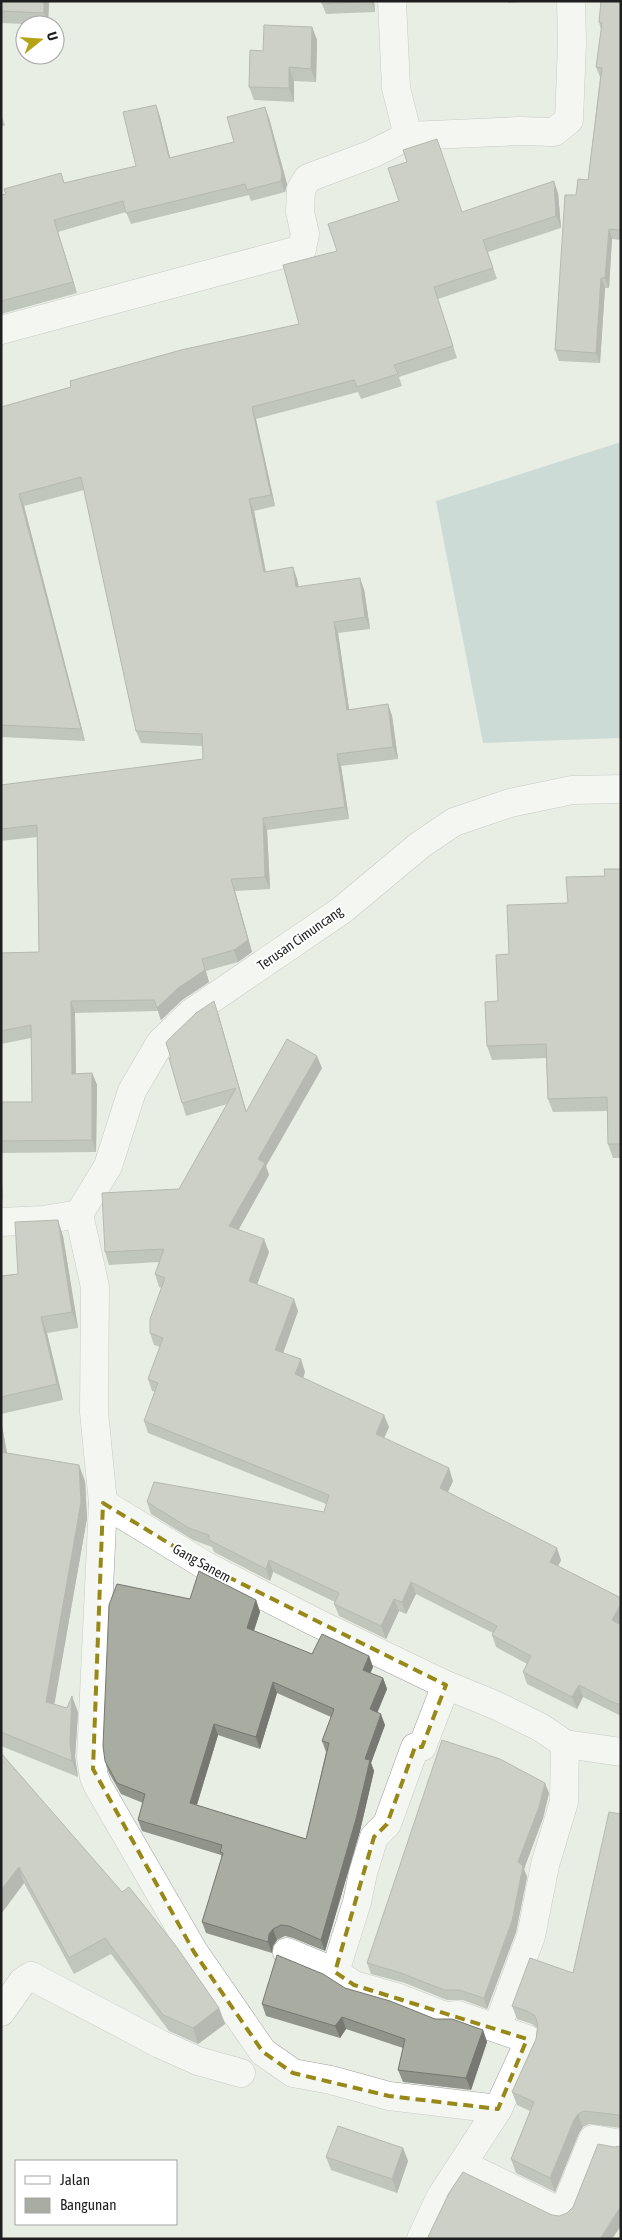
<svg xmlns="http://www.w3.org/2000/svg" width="622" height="2240" font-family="'Asap Condensed',sans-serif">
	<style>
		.cemetery { fill: #a9c3c4 }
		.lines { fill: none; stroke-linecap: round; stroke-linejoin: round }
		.minor-casing { stroke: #9f9f9f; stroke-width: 29 }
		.minor { stroke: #fff; stroke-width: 28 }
		.wall { fill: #90948a; fill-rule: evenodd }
		.shaded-wall { fill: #767871 }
		.building { fill: #a8aca1; stroke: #767871; fill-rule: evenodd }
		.marked { fill: none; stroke: #978818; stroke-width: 4; stroke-dasharray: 10 6; stroke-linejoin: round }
		.labels { text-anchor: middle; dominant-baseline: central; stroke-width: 4; stroke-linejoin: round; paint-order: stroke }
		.street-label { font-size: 14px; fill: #1e1e1e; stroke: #fff }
	</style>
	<rect width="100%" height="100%" fill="#e9eee5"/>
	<path class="cemetery" d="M621 442V738L483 743 436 501Z"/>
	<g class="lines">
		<g class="minor-casing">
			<g id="minor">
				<path d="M392 1 396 88 408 136 519 131 554 132 569 120 572 43 571 1"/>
				<path d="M1 330 302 249 305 234 300 212 301 189 308 178 372 154 408 136"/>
				<path d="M79 1214 95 1287 94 1412 103 1503 206 1566 315 1622 446 1685 495 1705 540 1727 565 1744 621 1752"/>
				<path d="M79 1214 108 1166 132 1091 160 1043 191 1013 342 910 420 845 454 822 510 803 572 790 621 789"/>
				<path d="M1 1222 43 1220 79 1214"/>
				<path d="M103 1503 91 1758 94 1777 98 1786 194 1952 263 2052 293 2073 331 2080 389 2096 498 2109"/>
				<path d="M287 1952 335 1972 354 1985 399 1998 445 2016 458 2015 527 2039V2046L498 2109 440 2198 421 2239"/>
				<path d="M335 1972 357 1902 363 1873 374 1837 387 1824 415 1747H422L446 1685"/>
				<path d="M1 2012 23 1981 31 1976 160 2044 198 2061 241 2073"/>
				<path d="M497 2028 531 1936 545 1865 564 1802 565 1744"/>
				<path d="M462 2164 563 2213 593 2139 621 2144"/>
			</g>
		</g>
		<use href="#minor" class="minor"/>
	</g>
	<g class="wall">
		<path d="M1 1H49L48 25 1 23Z"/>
		<path d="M374 1 375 12 326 14 322 4Z"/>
		<path d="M508 1H536L508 3Z"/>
		<path d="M621 1V240L612 239 609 288H605L600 363 559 361 555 350 576 195 588 180 600 77 596 67 601 30 599 22Z"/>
		<path d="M312 27 317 40 316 82 294 81V102L254 100 249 87 263 51Z"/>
		<path d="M156 105 160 117 170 158 234 142 269 118 287 184 285 192 251 201 249 195 131 224 126 212 58 232 77 293 1 314V195L64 183 136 166Z"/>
		<path d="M1 115 5 125 1 127Z"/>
		<path d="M558 193 561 228 488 252 497 279 438 299 457 358 399 377 402 386 361 399 358 392 256 419 275 506 254 511 266 572 293 567 297 579 299 587 364 589 370 629 338 633 349 710 388 704 392 716 398 759 341 766 349 819 267 830 270 889 235 891 252 952 238 962 206 971 209 982 182 1000 161 1020 158 1011 75 1013 76 1074 92 1073 97 1085 96 1152 1 1153V1102H32L31 1038 1 1044V953L39 952 37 837 1 841V785L203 759V746L141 743 136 731 84 490 24 506 85 741 1 737V407L299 324 337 251 462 212Z"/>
		<path d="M621 869V1158H613L608 1144 607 1111 553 1112 548 1099 546 1058 492 1060 487 1046 498 1001 509 954 568 903 605 876Z"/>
		<path d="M218 1013 246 1111 322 1068 266 1166 269 1175 238 1230 269 1252 257 1284 298 1311 283 1353 305 1372 303 1378 389 1427 384 1438 453 1481 448 1492 561 1560 558 1566 621 1598V1716L583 1697 577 1709 527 1684 523 1672 527 1664 496 1647 492 1635 493 1633 416 1594 406 1614 399 1611 386 1639 339 1616 334 1604 335 1602 273 1572 270 1581 214 1552 212 1547 193 1540 151 1514 147 1502 324 1512 326 1504 148 1433 144 1421 155 1392 152 1391 148 1379 160 1347 154 1345 150 1333 162 1288 159 1287 155 1274 159 1262 109 1265 105 1252 179 1189 227 1104 186 1116 182 1103 171 1058Z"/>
		<path d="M63 1236 78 1328 47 1333 63 1400 1 1414V1276L18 1274Z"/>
		<path d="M1 1420 7 1453 85 1481 87 1518 54 1704 78 1712 75 1757 78 1777 1 1746Z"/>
		<path d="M190 1599 256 1600 260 1612 254 1631 312 1654 369 1656 373 1667 370 1673 383 1678 387 1689 377 1712 385 1725 371 1763 374 1771 360 1831 325 1951 293 1938 285 1936 277 1940 273 1946 272 1953 206 1933 202 1922 222 1858 221 1855 142 1831 138 1820 143 1803 121 1794 109 1773 105 1761ZM277 1693 331 1717 322 1741 326 1752 306 1839 197 1805 218 1735 260 1749Z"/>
		<path d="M1 1753 219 2008 225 2024 198 2044 169 2031 111 1954 74 1974 24 1883 1 1914Z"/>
		<path d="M549 1793 543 1818 524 1869 527 1877 516 1932 487 2009 463 2000H447L405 1983 371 1974 367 1963Z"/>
		<path d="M621 1814V2128L589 2124 583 2127 579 2133 555 2192 516 2173 511 2159 530 2111 517 2105 512 2092 536 2039 537 2028 532 2024 517 2019 512 2006 573 1973Z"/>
		<path d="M345 1988 435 2019 483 2030 487 2042 471 2090 403 2082 398 2070 403 2048 346 2029 340 2038 266 2016 262 2004Z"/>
		<path d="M403 2148 408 2161 397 2193 331 2170 326 2157Z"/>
	</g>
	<g class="shaded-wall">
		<path d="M44 1H49L48 25 44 13Z"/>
		<path d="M371 1H374L375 12Z"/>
		<path d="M312 27 317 40 316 82 311 69Z"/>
		<path d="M289 67 294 81V102L289 88Z"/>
		<path d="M156 105 160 117 173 169 169 158Z"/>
		<path d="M265 107 269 118 287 184 285 192 281 181Z"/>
		<path d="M554 181 558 193 561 228 556 216Z"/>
		<path d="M54 220 58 232 77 293 73 282Z"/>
		<path d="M609 229 612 239 609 288 605 278Z"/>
		<path d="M601 278 605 288 600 363 596 353Z"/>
		<path d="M252 407 256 419 275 506 271 495Z"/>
		<path d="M19 494 24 506 85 741 81 729Z"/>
		<path d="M249 499 254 511 268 584 264 572Z"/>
		<path d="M293 567 297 579 301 599 296 587Z"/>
		<path d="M360 578 364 589 370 629 365 617Z"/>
		<path d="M334 622 338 633 351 722 347 710Z"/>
		<path d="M388 704 392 716 398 759 393 747Z"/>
		<path d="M337 754 341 766 349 819 345 807Z"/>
		<path d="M263 818 267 830 270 889 265 877Z"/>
		<path d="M231 879 235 891 252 952 238 962 234 950Z"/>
		<path d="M202 959 209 982 182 1000 161 1020 157 1008Z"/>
		<path d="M71 1001 75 1013 76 1086 72 1074Z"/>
		<path d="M214 1001 218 1013 250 1124 246 1112Z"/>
		<path d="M317 1056 322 1068 266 1166 269 1175 234 1238 229 1226 258 1159Z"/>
		<path d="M92 1073 97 1085 96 1152 92 1140Z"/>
		<path d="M1 1164 3 1201 1 1196Z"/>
		<path d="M58 1220 63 1236 78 1328 72 1312Z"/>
		<path d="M264 1239 269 1252 254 1293 249 1281Z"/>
		<path d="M294 1299 298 1311 280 1362 275 1350Z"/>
		<path d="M41 1317 47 1333 63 1400 57 1384Z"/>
		<path d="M301 1359 305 1372 300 1387 295 1374Z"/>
		<path d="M384 1415 389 1427 380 1447 376 1434Z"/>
		<path d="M1 1420 9 1464 3 1449 1 1438Z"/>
		<path d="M79 1465 85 1481 87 1518 52 1718 46 1702Z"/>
		<path d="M449 1468 453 1481 444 1500 440 1488Z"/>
		<path d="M557 1548 561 1560 554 1574 550 1562Z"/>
		<path d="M269 1560 273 1572 270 1581 266 1569Z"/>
		<path d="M411 1582 416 1594 406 1614 402 1602Z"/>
		<path d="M394 1599 399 1611 386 1639 381 1626Z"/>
		<path d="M256 1600 260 1612 251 1639 247 1628Z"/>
		<path d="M621 1604V1625L612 1620Z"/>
		<path d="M369 1656 373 1667 367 1681 363 1670Z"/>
		<path d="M383 1678 387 1689 374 1721 370 1709Z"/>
		<path d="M273 1682 277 1693 260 1749 256 1737Z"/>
		<path d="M579 1685 583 1697 577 1709 572 1697Z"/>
		<path d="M72 1696 78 1712 75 1757 78 1777 72 1761 70 1742Z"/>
		<path d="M381 1714 385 1725 371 1763 374 1771 360 1831 325 1951 321 1940 365 1759Z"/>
		<path d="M214 1724 218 1735 194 1814 190 1803Z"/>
		<path d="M545 1783 549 1793 543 1818 524 1869 527 1877 516 1932 487 2009 484 1998 518 1862Z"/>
		<path d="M19 1867 24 1883 1 1914V1890Z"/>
		<path d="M273 1929 277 1940 273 1946 272 1953 268 1942 269 1934Z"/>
		<path d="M219 2008 225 2024 198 2044 193 2028Z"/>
		<path d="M342 2017 346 2029 340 2038 335 2026Z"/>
		<path d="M483 2030 487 2042 471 2090 466 2078Z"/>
		<path d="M578 2114 583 2127 579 2133 555 2192 550 2178 574 2120Z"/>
		<path d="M403 2148 408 2161 397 2193 392 2179Z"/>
		<path d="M621 2206V2226L612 2239H600Z"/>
	</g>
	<g class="building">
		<path d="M1 1H44V13L1 11Z"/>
		<path d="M322 1H371L322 4Z"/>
		<path d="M601 1H621V223L620 230 609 229 605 278H601L596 353 555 350 565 195H576L578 179 588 180 602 68 596 67 602 23 599 22Z"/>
		<path d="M264 25 312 27 311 69 289 67V88L249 87 250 50 263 51Z"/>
		<path d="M156 105 169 158 234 142 227 117 265 107 282 173 281 181 247 190 245 184 126 213 123 201 54 220 73 282 1 301V195L6 194 4 189 61 173 64 183 136 166 123 112Z"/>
		<path d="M437 139 462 212 554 181 556 216 483 240 493 268 434 287 453 346 394 365 398 374 357 387 354 380 252 407 271 495 249 499 264 572 293 567 296 587 360 578 365 617 334 622 347 710 388 704 393 747 337 754 345 807 263 818 265 877 231 879 248 940 234 950 202 959 205 970 178 988 157 1008 154 1000 71 1001 72 1074 92 1073V1140L1 1141V1102H32L31 1025 1 1031V953L39 952 37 825 1 829V785L203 759 202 734 136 731 81 477 19 494 81 729 1 725V407L71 387 70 381 181 350 299 324 283 265 337 251 328 224 399 201 388 168 407 162 403 150Z"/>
		<path d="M604 869H621V1144H608L607 1097 548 1099 546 1044 487 1046 485 1002 498 1001 496 955 509 954 507 905 568 903 566 877 605 876Z"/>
		<path d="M214 1001 246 1112 287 1039 317 1056 258 1159 265 1163 229 1226 264 1239 249 1281 294 1299 275 1350 301 1359 295 1374 384 1415 376 1434 449 1468 440 1488 557 1548 550 1562 621 1598V1604L612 1620 621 1625V1705L612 1702 579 1685 572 1697 523 1672 531 1656 492 1635 497 1626 411 1582 402 1602 394 1599 381 1626 334 1604 339 1593 269 1560 266 1569 209 1540V1535L189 1528 147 1502 154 1482 324 1512 329 1495 144 1421 158 1383 148 1379 163 1338 150 1333V1319L165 1278 155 1274 164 1249 105 1252 102 1193 179 1189 236 1088 182 1103 169 1058H171L166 1043 168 1040 196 1013Z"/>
		<path d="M58 1220 72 1312 41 1317 57 1384 1 1397V1276L18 1274 15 1222Z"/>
		<path d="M1 1438 3 1449H1Z"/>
		<path d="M1 1452 79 1465 81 1502 46 1702 67 1708 72 1696 70 1742 72 1761 1 1732Z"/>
		<path d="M199 1571 256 1600 247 1628 312 1654 322 1634 369 1656 363 1670 383 1678 370 1709 381 1714 365 1759 370 1760 356 1819 321 1940 289 1926 281 1925 273 1929 269 1934 268 1942 202 1922 223 1853 220 1852 222 1845 138 1820 145 1794 117 1783 105 1761 103 1746 109 1605 117 1584 190 1599ZM273 1682 334 1709 322 1741 329 1743 306 1839 190 1803 214 1724 256 1737Z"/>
		<path d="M442 1740 500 1759 545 1783 539 1807 518 1862 523 1866 512 1921 484 1998 459 1990H444L401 1973 367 1963Z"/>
		<path d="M1 1753 122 1892 129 1887 176 1946 219 2008 193 2028 163 2015 105 1938 69 1958 19 1867 1 1890Z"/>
		<path d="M609 1812 621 1814V2117L619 2115 584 2111 578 2114 574 2120 550 2178 511 2159 534 2102 512 2092 536 2039 538 2025 535 2016 527 2011 512 2006 530 1958 573 1973Z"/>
		<path d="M277 1955 323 1974 345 1988 390 2001 435 2019H452L483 2030 466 2078 398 2070 405 2039 342 2017 335 2026 262 2004Z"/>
		<path d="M338 2126 403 2148 392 2179 326 2157Z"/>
		<path d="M598 2144 614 2147 621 2146V2206L600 2239H431L428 2237 449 2193 463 2172 552 2215 559 2216 567 2213 573 2207Z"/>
	</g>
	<path d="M0 0H622V2240H0ZM103 1503 206 1566 446 1685 422 1747H415L387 1824 374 1837 335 1972 354 1985 527 2039 498 2109 389 2096 293 2073 263 2052 194 1952 93 1769Z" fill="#e9eee5" fill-opacity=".55" fill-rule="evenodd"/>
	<path class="marked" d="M103 1503 206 1566 446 1685 422 1747H415L387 1824 374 1837 335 1972 354 1985 527 2039 498 2109 389 2096 293 2073 263 2052 194 1952 93 1769Z"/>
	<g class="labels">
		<g class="street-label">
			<text transform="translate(300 938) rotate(-35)">Terusan Cimuncang</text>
			<text transform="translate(202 1563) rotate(29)">Gang Sanem</text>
		</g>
	</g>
	<rect width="622" height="2240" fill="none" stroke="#1e1e1e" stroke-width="5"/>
	<rect x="15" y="2160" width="162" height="65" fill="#ffffff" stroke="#a5a5a5"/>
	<rect x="25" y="2176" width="25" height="8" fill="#ffffff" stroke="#a5a5a5"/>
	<text x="60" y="2185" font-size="15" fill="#1e1e1e">Jalan</text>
	<rect x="25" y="2198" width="25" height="15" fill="#a8aca1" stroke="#a5a5a5"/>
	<text x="60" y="2210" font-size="15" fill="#1e1e1e">Bangunan</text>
	<g transform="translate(40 40) rotate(73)"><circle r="24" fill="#ffffff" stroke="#a5a5a5"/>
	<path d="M0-4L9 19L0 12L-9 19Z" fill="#b5a316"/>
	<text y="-8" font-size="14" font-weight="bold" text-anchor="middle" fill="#1e1e1e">U</text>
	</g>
</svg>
